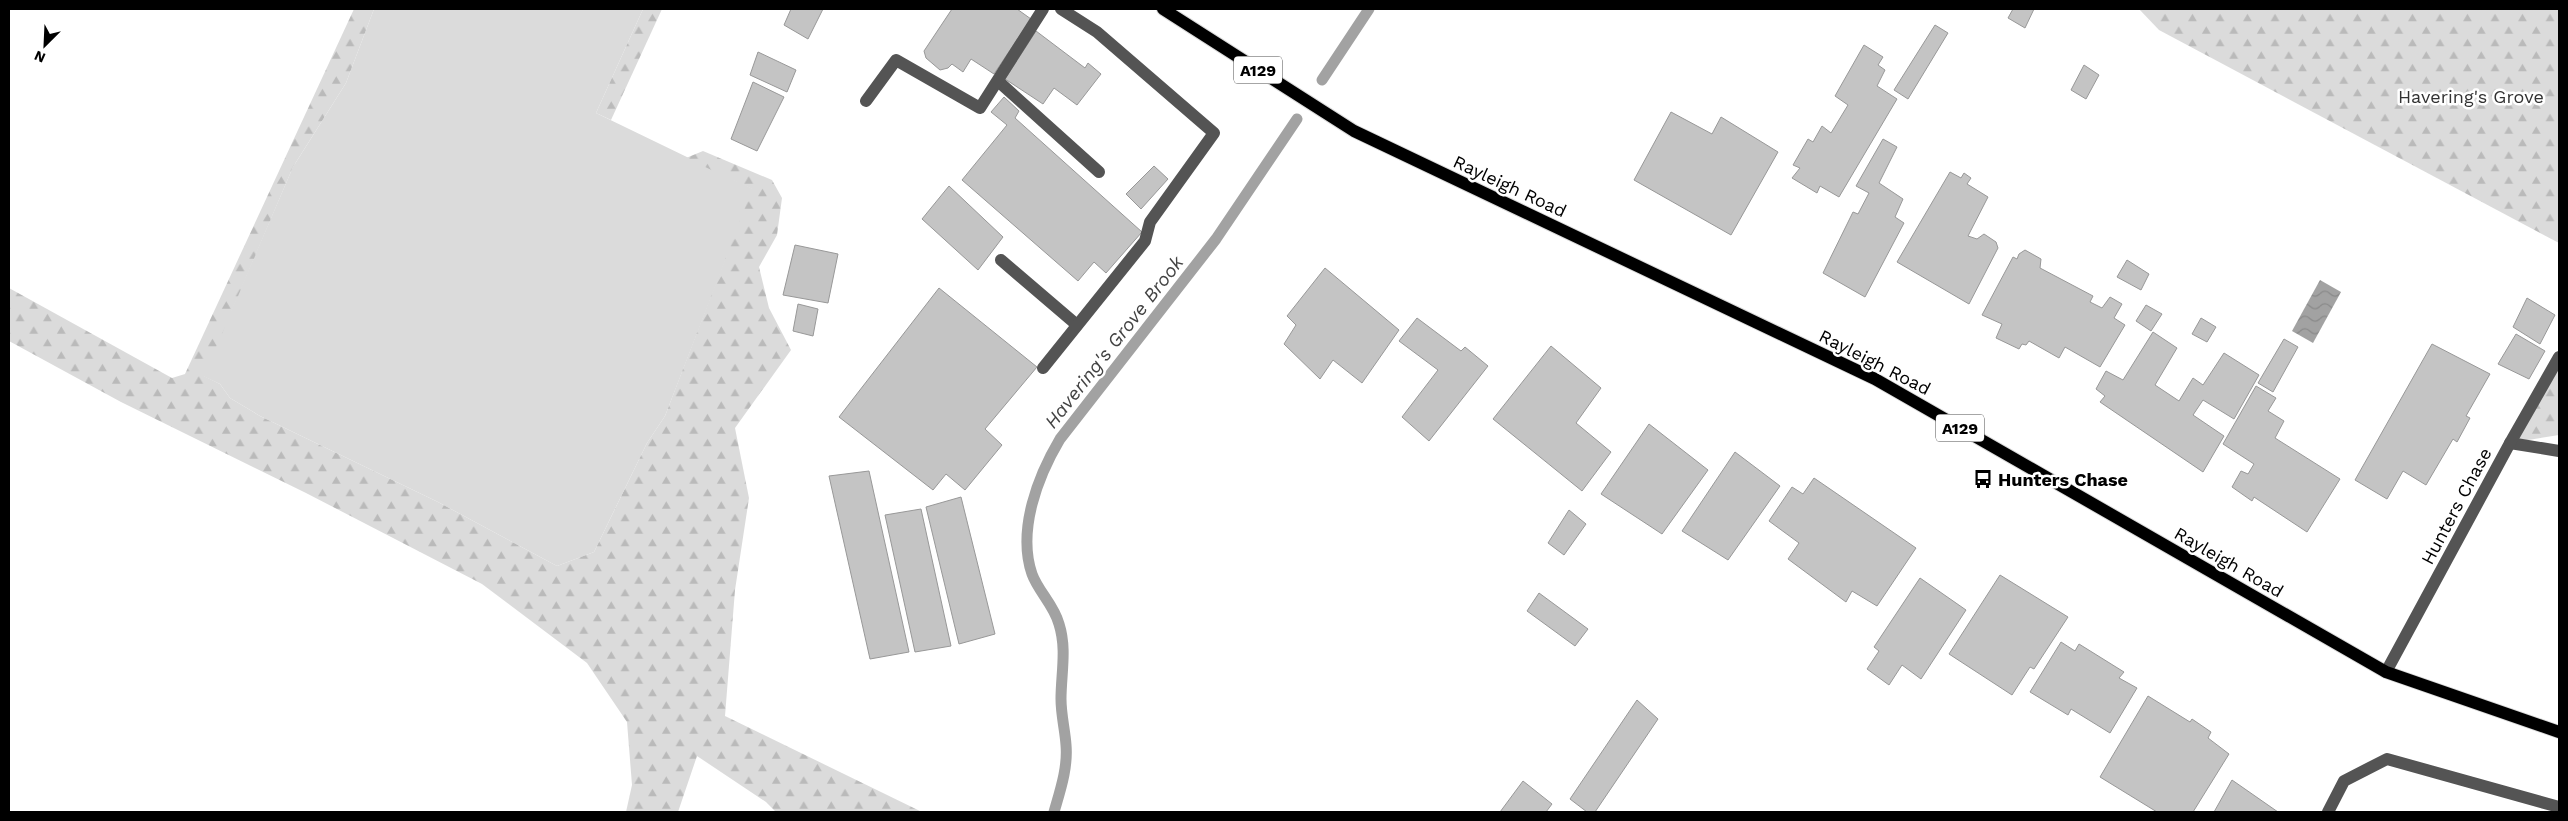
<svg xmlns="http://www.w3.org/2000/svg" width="2568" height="821" font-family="'Work Sans',sans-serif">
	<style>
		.grass { fill: #dbdbdb }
		.forest { fill: url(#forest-firs) }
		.water { fill: url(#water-waves) }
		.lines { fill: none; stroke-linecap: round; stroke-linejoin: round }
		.stream { stroke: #a2a2a2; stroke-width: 11 }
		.building { fill: #c4c4c4; stroke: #989898 }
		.major-casing { stroke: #dbdbdb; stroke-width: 14 }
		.minor { stroke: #545454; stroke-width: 12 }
		.major { stroke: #000; stroke-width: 12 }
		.labels { text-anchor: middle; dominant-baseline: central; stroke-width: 5; stroke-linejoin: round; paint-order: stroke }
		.shield { fill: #fff; stroke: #4c4c4c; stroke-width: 1 }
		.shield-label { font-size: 16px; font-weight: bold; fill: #000 }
		.park-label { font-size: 18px; fill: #323232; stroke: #fff }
		.street-label { font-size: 18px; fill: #000; stroke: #fff }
		.poi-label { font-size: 18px; font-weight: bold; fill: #000; stroke: #fff; text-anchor: start }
		.water-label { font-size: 19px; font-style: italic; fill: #434343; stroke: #fff }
	</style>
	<defs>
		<pattern id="forest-firs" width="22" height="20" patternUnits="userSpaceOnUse" patternTransform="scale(1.25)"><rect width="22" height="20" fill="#dbdbdb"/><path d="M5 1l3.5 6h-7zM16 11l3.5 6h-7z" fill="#bababa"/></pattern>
		<pattern id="water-waves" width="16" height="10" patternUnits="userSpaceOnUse" patternTransform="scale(1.25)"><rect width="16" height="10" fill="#a2a2a2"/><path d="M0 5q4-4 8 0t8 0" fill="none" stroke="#8a8a8a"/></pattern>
	</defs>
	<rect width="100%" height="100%" fill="#fff"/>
	<path class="grass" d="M374 9H643L596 113 753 189 665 416 647 443 594 552 557 566 438 502 260 416 230 398 220 384 203 376 293 167 346 83Z"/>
	<g class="forest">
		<path d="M354 9H374L346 83 293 167 204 376 220 384 230 398 260 416 438 502 557 566 594 552 647 443 665 416 752 189 686 158 703 151 772 180 782 198 777 235 759 267 769 308 791 350 735 428 749 498 735 590 725 716 922 812H776L766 802 697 756 678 812H626L632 785 627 722 587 663 482 584 306 493 121 402 9 341V288L172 378 185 374Z"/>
		<path d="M643 9H662L611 120 596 113Z"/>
		<path d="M2139 9H2559V243L2159 30Z"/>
		<path d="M2559 353V435L2510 443Z"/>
	</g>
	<path class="water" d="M2320 280 2341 292 2313 343 2292 331Z"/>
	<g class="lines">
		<g class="stream">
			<path d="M1322 80 1369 9"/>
			<path d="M1054 812C1060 791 1068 768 1066 745 1065 730 1061 715 1061 699 1061 674 1067 649 1059 624 1054 605 1038 591 1032 574 1017 530 1038 476 1060 439L1216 239 1297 119"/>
		</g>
	</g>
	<g class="building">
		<path d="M791 9H823L808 39 784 25Z"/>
		<path d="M952 9H1017L1031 19 994 74 971 59 963 72 952 64 948 68 940 70 926 58 924 51Z"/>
		<path d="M2013 9H2034L2025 28 2008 18Z"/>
		<path d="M1935 25 1948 33 1908 99 1894 90Z"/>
		<path d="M1036 31 1085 68 1088 63 1101 74 1077 105 1054 88 1043 104 1005 79Z"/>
		<path d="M1864 45 1883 57 1878 65 1885 70 1877 86 1897 99 1839 197 1820 186 1817 193 1792 178 1800 168 1793 165 1808 139 1813 142 1822 126 1831 133 1848 105 1835 96Z"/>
		<path d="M758 52 796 70 787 92 750 75Z"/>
		<path d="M2084 65 2099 75 2086 99 2071 90Z"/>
		<path d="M753 82 784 97 757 151 731 139Z"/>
		<path d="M1004 97 1019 111 1015 118 1142 232 1106 273 1094 262 1078 281 962 180 1007 125 991 112Z"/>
		<path d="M1671 112 1712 134 1721 117 1778 152 1731 235 1634 180Z"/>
		<path d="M1883 139 1897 147 1879 183 1903 199 1895 217 1904 223 1865 297 1823 273 1853 212 1858 214 1869 193 1856 186Z"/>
		<path d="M1154 166 1168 179 1141 209 1126 194Z"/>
		<path d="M1950 172 1961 178 1964 173 1971 178 1967 184 1988 197 1968 236 1977 239 1984 234 1996 242 1998 248 1969 304 1897 262Z"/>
		<path d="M949 186 1003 237 978 270 922 219Z"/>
		<path d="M795 245 838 254 828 303 783 295Z"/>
		<path d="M2025 250 2041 259 2040 268 2093 296 2090 302 2102 308 2110 297 2122 304 2114 318 2125 325 2100 367 2065 347 2059 358 2029 341 2026 345 2022 344 2019 349 1996 338 2002 324 1982 315 2013 257 2017 259 2019 254Z"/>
		<path d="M2127 260 2149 274 2141 290 2117 277Z"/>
		<path d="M1325 268 1399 330 1362 383 1333 360 1320 379 1284 344 1296 325 1287 316Z"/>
		<path d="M939 288 1037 367 985 429 1002 445 965 490 946 474 933 490 839 417Z"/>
		<path d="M2527 298 2555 315 2540 344 2513 327Z"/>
		<path d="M798 304 818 309 813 336 793 331Z"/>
		<path d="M2146 305 2162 314 2151 331 2136 321Z"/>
		<path d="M1417 318 1461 351 1465 347 1488 366 1429 441 1402 417 1438 370 1399 341Z"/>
		<path d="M2201 318 2216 327 2207 342 2192 334Z"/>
		<path d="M2153 332 2177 348 2155 385 2179 401 2193 378 2203 385 2224 353 2259 375 2234 419 2203 400 2193 415 2224 436 2203 472 2100 402 2105 396 2096 389 2106 371 2123 380Z"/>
		<path d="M2516 334 2545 351 2529 379 2498 364Z"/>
		<path d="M2284 339 2298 347 2273 392 2258 383Z"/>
		<path d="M2432 344 2490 374 2466 416 2470 418 2457 442 2453 439 2426 485 2403 471 2387 499 2355 480Z"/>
		<path d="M1551 346 1601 388 1576 423 1611 452 1582 491 1493 419Z"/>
		<path d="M2256 386 2276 398 2268 411 2284 421 2275 438 2340 479 2307 532 2254 497 2252 501 2232 487 2241 471 2248 474 2254 464 2223 444Z"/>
		<path d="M1649 424 1708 470 1662 534 1601 494Z"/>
		<path d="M1735 452 1780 486 1728 560 1682 531Z"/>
		<path d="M869 471 909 652 870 659 829 476Z"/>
		<path d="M1814 478 1916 548 1877 606 1852 591 1846 602 1788 559 1799 543 1769 521 1792 487 1803 494Z"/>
		<path d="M961 497 995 634 959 644 926 507Z"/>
		<path d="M921 509 951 646 915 652 885 515Z"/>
		<path d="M1569 510 1586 524 1564 555 1548 543Z"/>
		<path d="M2000 575 2068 617 2034 669 2030 667 2012 695 1949 654Z"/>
		<path d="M1920 578 1966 610 1921 679 1902 665 1889 685 1867 669 1879 651 1874 647Z"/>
		<path d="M1539 593 1588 629 1575 646 1527 611Z"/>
		<path d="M2061 642 2075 651 2079 644 2124 672 2119 678 2137 688 2110 733 2071 709 2068 715 2030 692Z"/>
		<path d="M2148 696 2190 722 2192 719 2211 732 2208 738 2229 754 2193 812H2157L2100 777Z"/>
		<path d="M1637 700 1658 719 1595 812H1587L1570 799Z"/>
		<path d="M2232 780 2278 812H2214Z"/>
		<path d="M1523 781 1552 804 1546 812H1500Z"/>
	</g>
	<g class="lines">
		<g class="major-casing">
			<path id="major" d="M1163 9 1354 131 1875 379 2386 672 2559 732"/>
		</g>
		<g class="minor">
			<path d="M998 81 1099 172"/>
			<path d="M866 101 896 60 980 108 1043 9"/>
			<path d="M1001 260 1077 325"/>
			<path d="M1043 368 1145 241 1150 222 1214 133 1097 32 1061 9"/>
			<path d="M2510 443 2559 451"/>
			<path d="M2386 672 2510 443 2559 357"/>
			<path d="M2328 812 2344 781 2387 759 2559 807"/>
		</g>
		<use href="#major" class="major"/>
	</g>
	<defs>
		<g id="bus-bare" transform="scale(1.5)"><path d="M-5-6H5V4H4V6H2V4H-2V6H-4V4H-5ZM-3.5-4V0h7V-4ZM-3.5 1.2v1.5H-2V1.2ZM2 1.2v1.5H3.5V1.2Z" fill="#000" stroke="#fff" stroke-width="2.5" paint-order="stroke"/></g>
	</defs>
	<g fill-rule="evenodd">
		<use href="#bus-bare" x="1983" y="479"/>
	</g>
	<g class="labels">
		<g class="shield">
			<rect x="1234" y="56.5" width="48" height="27" rx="4"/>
			<rect x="1936" y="414.5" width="48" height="27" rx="4"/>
		</g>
		<g class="shield-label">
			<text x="1258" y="70">A129</text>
			<text x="1960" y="428">A129</text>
		</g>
		<g class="park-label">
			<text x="2471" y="96">Havering's Grove</text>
		</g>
		<g class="street-label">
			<text transform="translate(1510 186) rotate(25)">Rayleigh Road</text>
			<text transform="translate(1875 362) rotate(27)">Rayleigh Road</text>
			<text transform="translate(2456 506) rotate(-62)">Hunters Chase</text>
			<text transform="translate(2229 562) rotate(30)">Rayleigh Road</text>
		</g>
		<g class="poi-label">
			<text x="1998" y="479">Hunters Chase</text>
		</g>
		<g class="water-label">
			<text transform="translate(1114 342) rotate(-52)">Havering's Grove Brook</text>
		</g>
	</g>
	<rect width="2568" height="821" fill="none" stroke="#000000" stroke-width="20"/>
	<g transform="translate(45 45) rotate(204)" stroke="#ffffff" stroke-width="4" paint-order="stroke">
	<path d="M0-4L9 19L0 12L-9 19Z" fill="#000000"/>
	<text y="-8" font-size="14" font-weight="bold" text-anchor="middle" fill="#000000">N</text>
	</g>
</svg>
